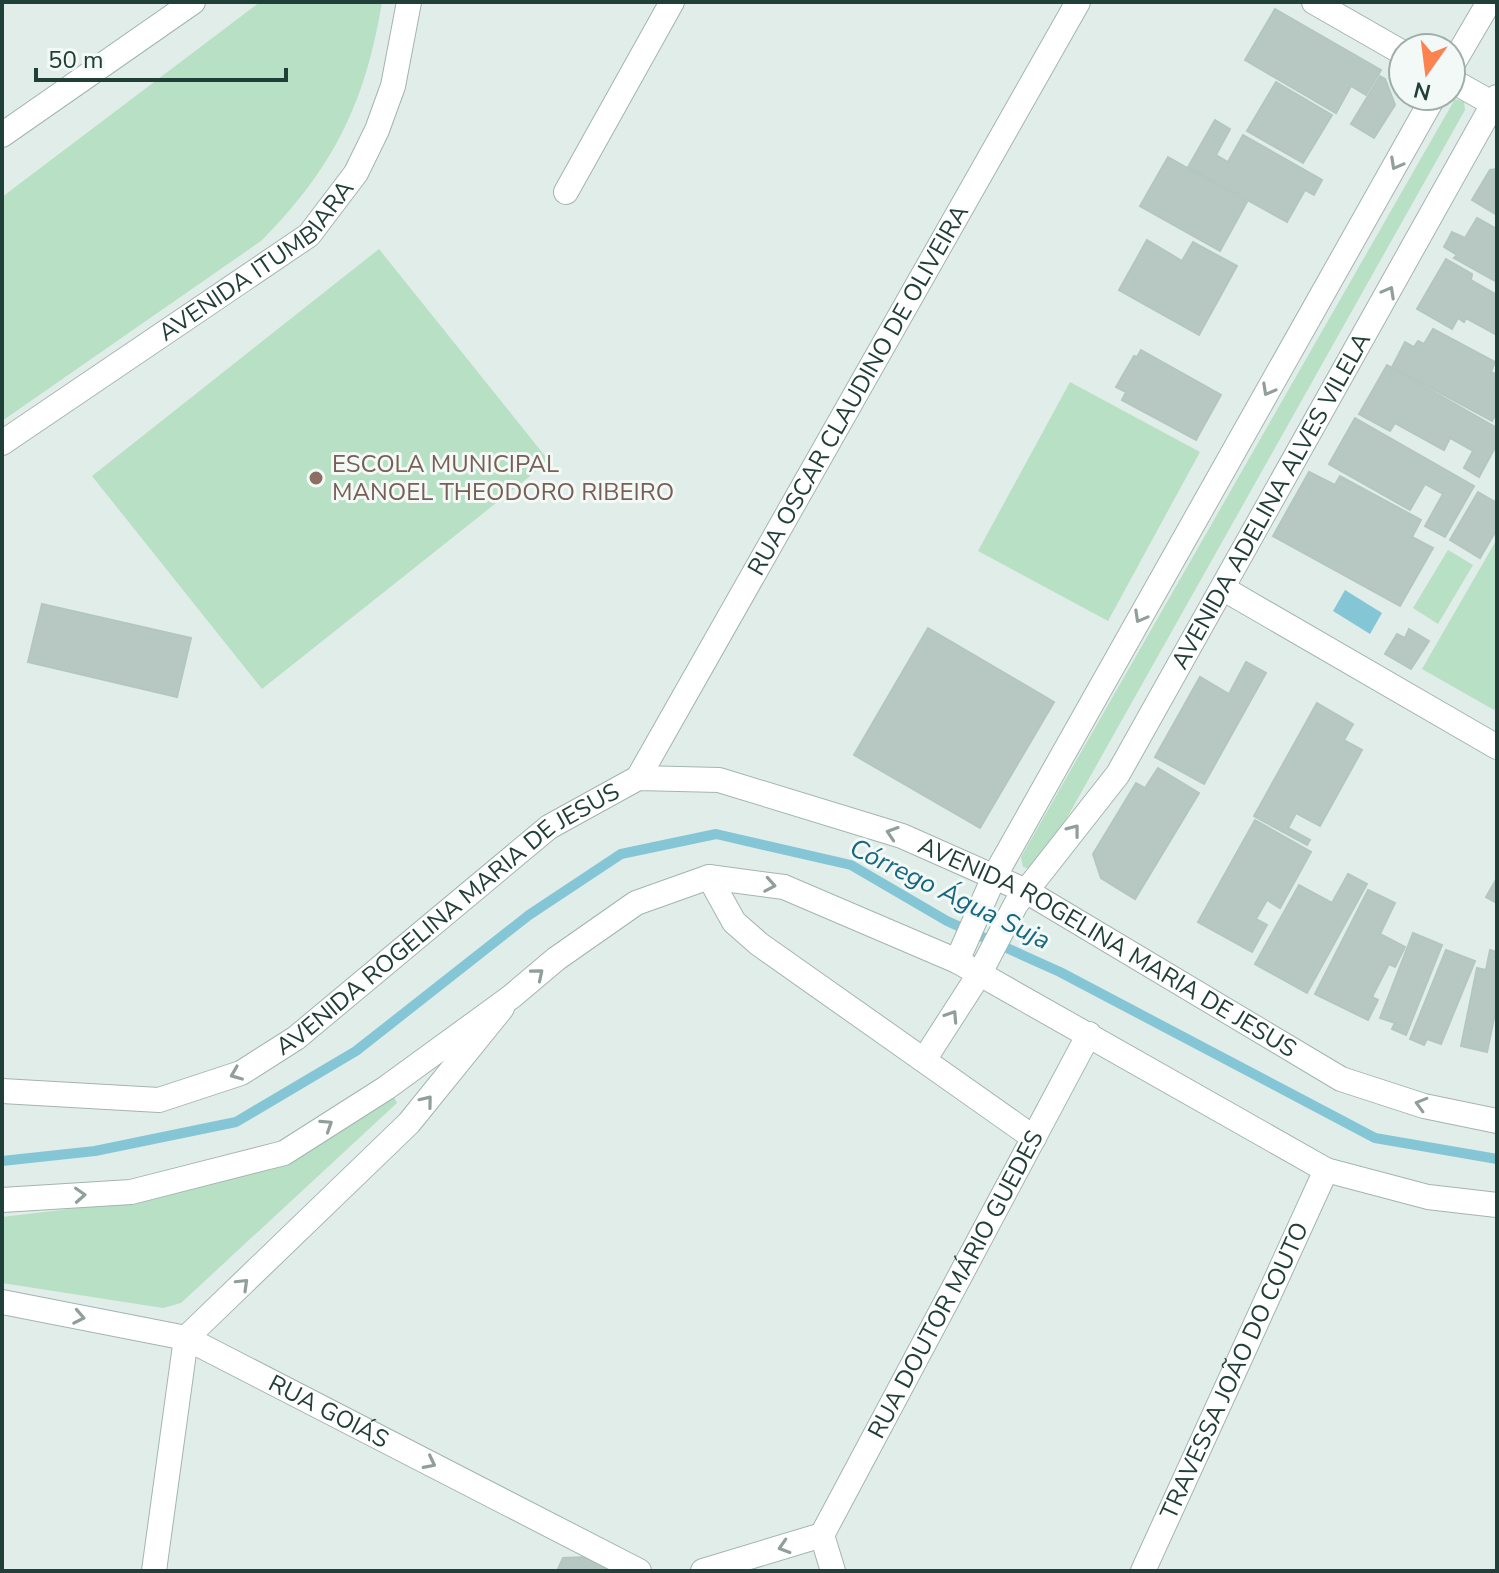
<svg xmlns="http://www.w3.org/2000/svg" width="1499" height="1573" font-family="'Nunito Sans',sans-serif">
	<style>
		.green { fill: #b8e0c5 }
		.water { fill: #85c6d6 }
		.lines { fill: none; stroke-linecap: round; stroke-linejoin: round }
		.stream { stroke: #85c6d6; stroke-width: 10 }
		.building { fill: #b6c8c1; stroke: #b3c7c0; stroke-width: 2 }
		.minor-casing { stroke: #a3b5b0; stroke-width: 26 }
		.tertiary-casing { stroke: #a3b5b0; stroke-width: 26 }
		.minor { stroke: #fff; stroke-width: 24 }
		.tertiary { stroke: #fff; stroke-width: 24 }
		.oneway { stroke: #909f9c }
		.education-dot { fill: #8d6e63; stroke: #f2f9f6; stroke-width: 3 }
		.labels { text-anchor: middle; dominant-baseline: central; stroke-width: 6; stroke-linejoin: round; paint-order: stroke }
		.street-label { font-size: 24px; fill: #203f38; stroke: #f2f9f6 }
		.education-label { font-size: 24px; fill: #785e54; stroke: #f2f9f6; text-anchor: start }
		.water-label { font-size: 26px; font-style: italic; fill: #15687f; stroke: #f2f9f6 }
	</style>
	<rect width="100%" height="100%" fill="#e1ede8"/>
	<g class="green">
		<path d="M260 2H382C365 104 333 168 261 241L2 421V197Z"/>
		<path d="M1455 99 1464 102 1465 110 1037 871 1023 867 1021 857Z"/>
		<path d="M379 249 549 461 262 689 92 476Z"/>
		<path d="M1070 382 1200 452 1108 621 978 551Z"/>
		<path d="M1497 539V704L1494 710 1422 669Z"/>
		<path d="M1448 550 1473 565 1438 624 1413 608Z"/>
		<path d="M392 1093 397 1103 181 1303 163 1308 2 1283V1217L111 1204 285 1159Z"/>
	</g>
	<path class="water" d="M1345 590 1382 613 1370 634 1333 611Z"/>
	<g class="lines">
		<path class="stream" d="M2 1161 95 1151 236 1122 356 1051 529 915 621 854 716 834 851 865 947 921 1060 972 1375 1138 1497 1159"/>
	</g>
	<g class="building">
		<path d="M1275 9 1381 70 1366 95 1351 86 1336 113 1245 60Z"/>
		<path d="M1380 76 1385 79 1395 105 1374 138 1351 124Z"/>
		<path d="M1276 82 1332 115 1303 163 1247 131Z"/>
		<path d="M1215 120 1230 129 1216 155 1228 162 1243 135 1322 180 1314 195 1305 190 1287 222 1188 167Z"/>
		<path d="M1168 157 1247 202 1220 251 1140 206Z"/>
		<path d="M1497 169V215L1472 200 1490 170Z"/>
		<path d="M1477 218 1497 229V282L1454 258 1457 255 1444 247 1452 232 1465 238Z"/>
		<path d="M1147 240 1182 261 1193 242 1237 266 1199 335 1119 290Z"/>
		<path d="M1446 259 1472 274 1471 280 1497 295V335L1466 318 1464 322 1458 318 1452 329 1417 309Z"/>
		<path d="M1433 329 1495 362 1491 372 1497 375 1494 385 1497 387V412L1492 421 1392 367 1405 342 1414 347 1418 341 1424 344Z"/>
		<path d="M1141 350 1221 395 1196 440 1122 400 1126 392 1116 387 1134 356 1137 357Z"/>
		<path d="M1387 365 1497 428V444L1479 477 1464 468 1473 451 1450 438 1444 450 1395 423 1390 431 1359 414Z"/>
		<path d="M1355 418 1474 486 1445 537 1425 526 1443 494 1425 484 1410 510 1329 464Z"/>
		<path d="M1309 472 1335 485 1340 476 1421 520 1412 537 1433 548 1400 606 1273 536Z"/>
		<path d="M1478 492 1497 503V529L1480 558 1450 540Z"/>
		<path d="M42 604 191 638 177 697 28 662Z"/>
		<path d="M928 628 1054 702 980 828 854 755Z"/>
		<path d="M1409 629 1429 641 1411 669 1385 654 1397 634 1405 638Z"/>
		<path d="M1246 662 1266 673 1204 784 1155 757 1200 677 1229 694Z"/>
		<path d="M1317 703 1353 724 1344 740 1362 750 1320 826 1296 813 1288 828 1310 840 1307 845 1254 816Z"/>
		<path d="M1158 768 1199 793 1135 899 1101 878 1093 854 1136 783 1145 788Z"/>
		<path d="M1255 820 1311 852 1280 908 1267 900 1256 919 1267 925 1252 952 1198 922Z"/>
		<path d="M1348 874 1367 884 1307 993 1255 964 1299 885 1332 903Z"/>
		<path d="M1497 878V903L1486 897Z"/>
		<path d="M1368 890 1395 903 1380 934 1405 947 1395 967 1389 964 1372 997 1378 1000 1368 1020 1315 994Z"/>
		<path d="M1413 933 1442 945 1406 1035 1392 1029 1395 1023 1380 1018Z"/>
		<path d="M1446 950 1475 961 1441 1044 1427 1039 1424 1045 1410 1039Z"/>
		<path d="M1490 950 1497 952V1004L1487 1052 1461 1046 1477 968 1486 970Z"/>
		<path d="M610 1556 625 1571H557L563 1558Z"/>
	</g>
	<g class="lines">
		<g class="minor-casing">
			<g id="minor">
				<path d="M1314 2 1403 53"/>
				<path d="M1451 80 1497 106"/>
				<path d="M2 135 193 2"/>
				<path d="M566 192 672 2"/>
				<path id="s1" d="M2 443 309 235 356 173 377 130 393 86 409 2"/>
				<path d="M1224 589 1497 747"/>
				<path id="s2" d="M638 778 1078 2"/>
				<path d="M709 877 734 922 759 944 1034 1138"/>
				<path d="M924 1060 980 973"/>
				<path id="s3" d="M2 1302 186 1338 639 1571"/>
				<path d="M186 1338 409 1123 502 1008"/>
				<path id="s4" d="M822 1535 1089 1034"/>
				<path d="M154 1571 186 1338"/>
				<path d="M703 1571 822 1535 833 1571"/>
				<path id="s5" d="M1143 1571 1326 1170"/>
			</g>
		</g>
		<g class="tertiary-casing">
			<g id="tertiary">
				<path d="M1451 67 1489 2"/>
				<path d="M957 961 994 877 1434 96"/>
				<path id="s6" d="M980 973 1016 904 1118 774 1497 97"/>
				<path id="s7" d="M2 1091 159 1100 241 1073 296 1038 549 827 638 778 719 780 902 836 1026 891 1341 1079 1424 1106 1497 1121"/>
				<path d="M2 1200 131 1192 284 1153 386 1088 511 997 556 959 636 903 709 877 784 887 957 961 1326 1170 1428 1197 1497 1205"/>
			</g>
		</g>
		<use href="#minor" class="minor"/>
		<use href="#tertiary" class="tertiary"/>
	</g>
	<defs><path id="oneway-chevron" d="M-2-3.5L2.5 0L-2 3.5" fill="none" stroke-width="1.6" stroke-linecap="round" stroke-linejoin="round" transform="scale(2)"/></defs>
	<g class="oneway">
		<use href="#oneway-chevron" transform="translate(1396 164) rotate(119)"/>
		<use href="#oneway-chevron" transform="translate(1389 292) rotate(-61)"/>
		<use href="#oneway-chevron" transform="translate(1268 390) rotate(119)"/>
		<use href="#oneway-chevron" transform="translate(1140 617) rotate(119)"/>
		<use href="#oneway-chevron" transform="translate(1074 830) rotate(-52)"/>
		<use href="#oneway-chevron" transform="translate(892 833) rotate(-162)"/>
		<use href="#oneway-chevron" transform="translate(770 885) rotate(10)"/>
		<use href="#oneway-chevron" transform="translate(538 974) rotate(-40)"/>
		<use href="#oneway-chevron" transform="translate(952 1016) rotate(-57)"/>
		<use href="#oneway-chevron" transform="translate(236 1074) rotate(158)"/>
		<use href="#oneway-chevron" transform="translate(427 1101) rotate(-51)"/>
		<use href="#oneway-chevron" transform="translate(1421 1104) rotate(-164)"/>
		<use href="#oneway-chevron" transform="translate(327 1125) rotate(-33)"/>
		<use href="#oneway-chevron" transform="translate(80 1195) rotate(-3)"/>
		<use href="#oneway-chevron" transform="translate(243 1284) rotate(-44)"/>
		<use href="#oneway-chevron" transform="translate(79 1317) rotate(11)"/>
		<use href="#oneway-chevron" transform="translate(430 1463) rotate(27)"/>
		<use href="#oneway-chevron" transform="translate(784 1547) rotate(163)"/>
	</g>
	<circle class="education-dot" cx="316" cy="478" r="8"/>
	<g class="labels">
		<g class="street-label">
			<text stroke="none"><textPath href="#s1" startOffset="314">AVENIDA ITUMBIARA</textPath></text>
			<text stroke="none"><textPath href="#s2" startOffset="446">RUA OSCAR CLAUDINO DE OLIVEIRA</textPath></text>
			<text stroke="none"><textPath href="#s6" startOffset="556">AVENIDA ADELINA ALVES VILELA</textPath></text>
			<text stroke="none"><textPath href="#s7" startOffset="502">AVENIDA ROGELINA MARIA DE JESUS</textPath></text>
			<text stroke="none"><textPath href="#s7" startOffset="1246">AVENIDA ROGELINA MARIA DE JESUS</textPath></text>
			<text stroke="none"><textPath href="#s4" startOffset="284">RUA DOUTOR MÁRIO GUEDES</textPath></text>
			<text stroke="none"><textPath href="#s5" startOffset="220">TRAVESSA JOÃO DO COUTO</textPath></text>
			<text stroke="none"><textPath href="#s3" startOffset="348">RUA GOIÁS</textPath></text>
		</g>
		<g class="education-label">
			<text x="332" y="464">ESCOLA MUNICIPAL<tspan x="332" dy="28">MANOEL THEODORO RIBEIRO</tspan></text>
		</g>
		<g class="water-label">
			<text transform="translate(950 894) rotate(26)">Córrego Água Suja</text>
		</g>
	</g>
	<rect width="1499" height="1573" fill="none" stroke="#203f38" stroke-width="8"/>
	<g transform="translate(1427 72) rotate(194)"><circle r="38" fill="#f2f9f6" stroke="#9eafaa" stroke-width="2"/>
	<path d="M0-6L14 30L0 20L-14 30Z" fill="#fc8350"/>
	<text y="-12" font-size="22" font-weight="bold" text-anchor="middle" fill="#203f38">N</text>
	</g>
	<path d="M36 68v12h250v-12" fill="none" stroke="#203f38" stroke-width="4"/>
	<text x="48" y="68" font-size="24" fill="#203f38" stroke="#f2f9f6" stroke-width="6" paint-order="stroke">50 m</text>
</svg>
